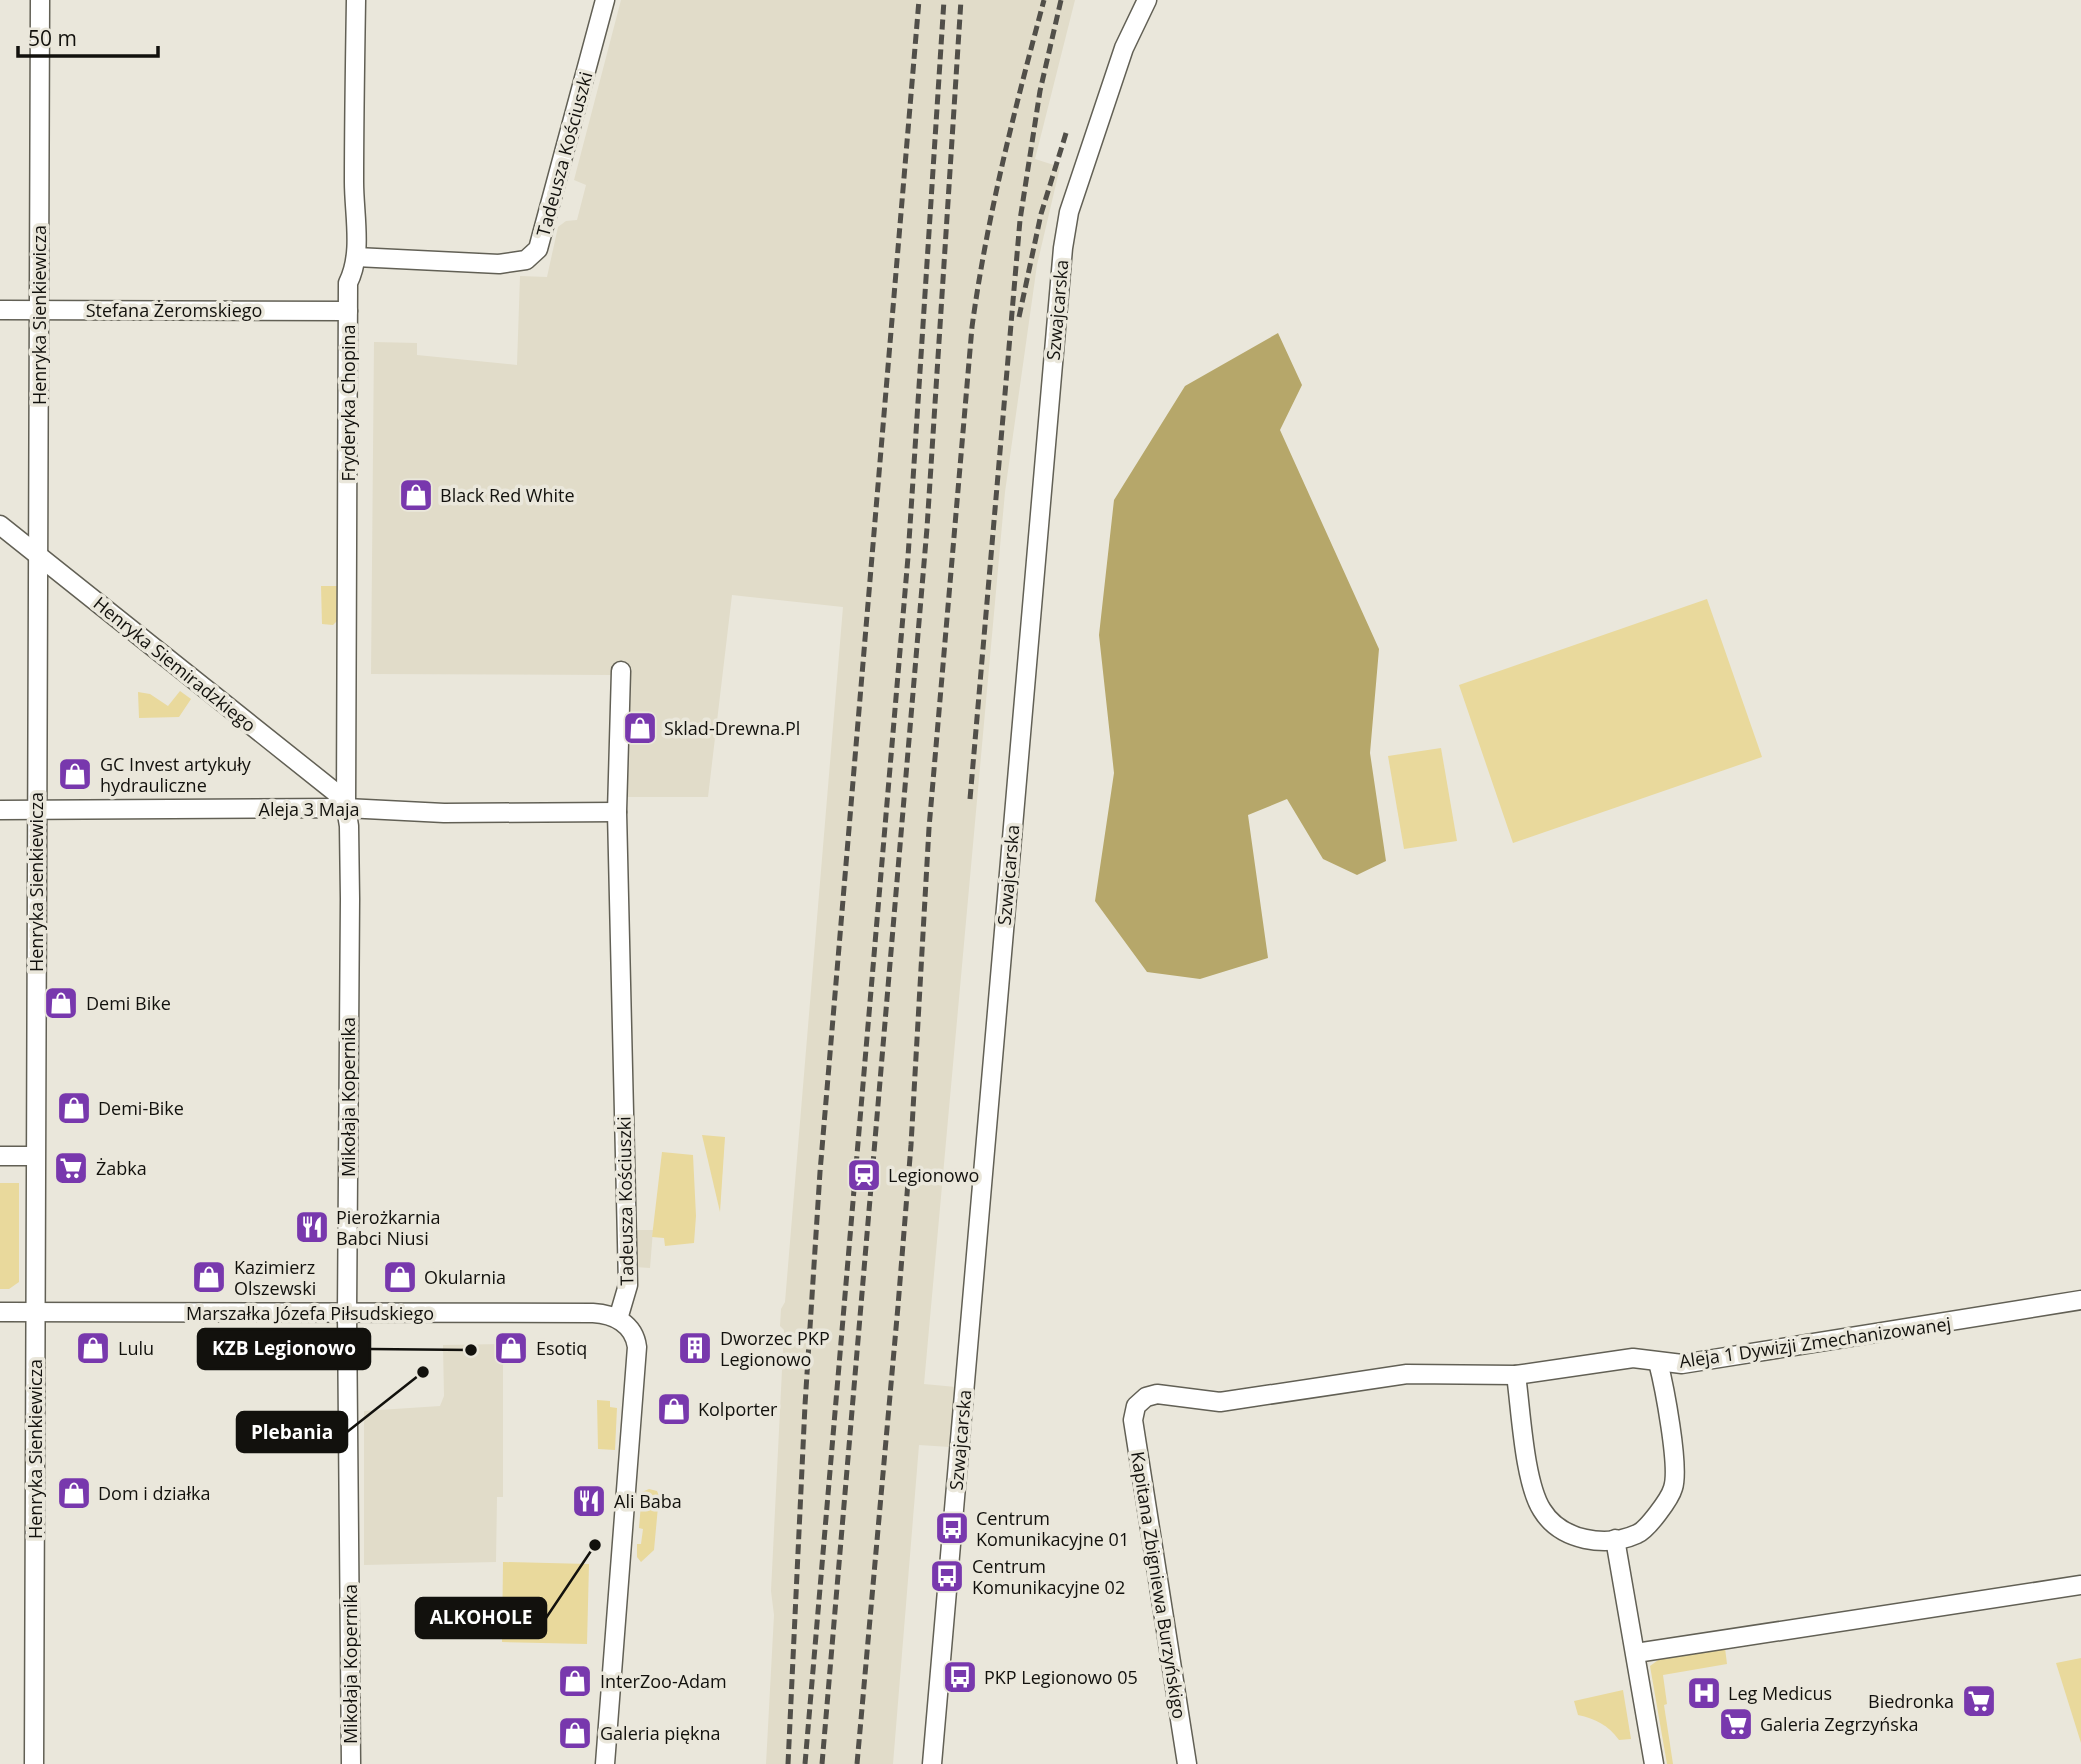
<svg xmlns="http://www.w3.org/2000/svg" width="2081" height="1764" font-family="'Open Sans',sans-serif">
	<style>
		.built { fill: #e1dcc9 }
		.green { fill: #e9d99c }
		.forest { fill: #b6a76a }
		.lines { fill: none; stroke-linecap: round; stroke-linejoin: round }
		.minor-casing { stroke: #626055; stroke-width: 21 }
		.minor { stroke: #fff; stroke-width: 18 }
		.rail { stroke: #514f49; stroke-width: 5; stroke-dasharray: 10 5; stroke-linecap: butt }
		.labels { text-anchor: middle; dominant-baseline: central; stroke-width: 7; stroke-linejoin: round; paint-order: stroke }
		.street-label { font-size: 18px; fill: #12110d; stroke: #eae7db }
		.poi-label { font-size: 18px; fill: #12110d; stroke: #eae7db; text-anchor: start }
		.leader { fill: none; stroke: #12110d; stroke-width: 2.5 }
		.callout-dot { fill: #12110d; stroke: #eae7db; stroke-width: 2.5 }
		.callout { fill: #12110d; stroke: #12110d; stroke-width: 2.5 }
		.callout-label { font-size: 19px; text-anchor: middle; font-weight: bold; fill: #fff }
	</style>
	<rect width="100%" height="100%" fill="#eae7db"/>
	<g class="built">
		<path d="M621 0H1075L1035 159 1060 167 1037 265 1005 492 924 1384 956 1387 950 1447 919 1445 893 1764H766L774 1615 771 1591 784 1330 780 1326 781 1309 785 1302 843 607 732 595 708 797H626L613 675 371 674 374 342 417 343V355L517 365 520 276 547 277 558 227 566 221 577 220 586 185 574 180Z"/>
		<path d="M634 1230H653L650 1268 635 1267Z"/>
		<path d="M503 1344V1497H497L496 1562 364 1565V1411L440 1406 444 1396 443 1345Z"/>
	</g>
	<g class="green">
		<path d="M321 586H337V621L333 625 322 624Z"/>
		<path d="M1707 599 1762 757 1513 843 1459 685Z"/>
		<path d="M180 691 191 699 179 717 139 718 138 692 150 694 168 706Z"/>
		<path d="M1441 748 1457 841 1404 849 1388 756Z"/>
		<path d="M702 1135 725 1137 720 1212Z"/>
		<path d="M662 1152 693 1155 696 1216 694 1243 665 1246 664 1238 652 1237Z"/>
		<path d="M0 1183H19V1282L9 1289H0Z"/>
		<path d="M597 1400 610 1401V1407L617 1408 615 1450 598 1449Z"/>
		<path d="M649 1489 657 1491 659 1496 654 1550 641 1562 637 1557V1544H641L643 1529 639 1528 642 1492Z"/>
		<path d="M503 1562 589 1564 587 1644 502 1642Z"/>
		<path d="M1725 1648 1727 1664 1663 1675 1667 1704 1664 1705 1673 1764H1667L1650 1666 1661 1658Z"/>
		<path d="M2081 1658V1743L2056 1663Z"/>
		<path d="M1623 1690 1631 1739 1619 1740C1608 1725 1596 1719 1578 1715L1574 1701Z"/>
	</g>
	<path class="forest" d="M1278 333 1302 385 1280 430 1379 649 1370 753 1386 861 1357 875 1323 859 1287 799 1248 815 1268 958 1200 979 1147 972 1095 901 1114 773 1099 635 1114 500 1185 386Z"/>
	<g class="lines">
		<g class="minor-casing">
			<g id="minor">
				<path d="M356 257 499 264 526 260 538 249 605 0"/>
				<path d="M0 310 348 311"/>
				<path d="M0 525 335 792 346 808"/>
				<path d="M0 810 346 808 444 813 617 812"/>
				<path d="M0 1156H35"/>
				<path d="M0 1312 593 1313C614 1314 634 1324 637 1347L605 1764"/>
				<path d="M618 1319 628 1285 617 812 621 671"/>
				<path d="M1516 1375C1521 1410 1524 1482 1542 1510 1561 1541 1606 1548 1637 1534 1647 1530 1670 1499 1673 1488 1680 1467 1664 1385 1658 1362"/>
				<path d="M1615 1539 1654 1764"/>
				<path d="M1636 1653 2081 1585"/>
				<path d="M34 1764 40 0"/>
				<path d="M351 1764 347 1313 350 899 349 826 346 808 348 283C363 253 354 215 354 182 354 122 355 61 356 0"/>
				<path d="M932 1764 1063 248 1069 212 1124 48 1147 0"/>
				<path d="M1187 1764 1133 1420 1136 1406 1146 1397 1157 1394 1220 1402 1407 1374 1516 1375 1633 1358 1682 1364 2081 1300"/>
			</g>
		</g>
		<use href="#minor" class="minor"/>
		<g class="rail">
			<path d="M1019 317 1041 214 1067 130"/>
			<path d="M970 799 1020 220 1040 91 1061 0"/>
			<path d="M788 1764 805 1405 820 1172 919 0"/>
			<path d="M805 1764 908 557 944 0"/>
			<path d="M822 1764 927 528 961 0"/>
			<path d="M857 1764 898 1306 911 1145 929 828 972 327C987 216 1015 108 1044 0"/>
		</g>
	</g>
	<defs>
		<g id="shop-square" transform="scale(1.75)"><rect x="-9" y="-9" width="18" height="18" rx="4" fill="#7838ad" stroke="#eae7db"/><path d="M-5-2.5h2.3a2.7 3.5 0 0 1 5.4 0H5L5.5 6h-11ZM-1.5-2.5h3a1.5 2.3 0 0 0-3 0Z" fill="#fff"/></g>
		<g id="supermarket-square" transform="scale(1.75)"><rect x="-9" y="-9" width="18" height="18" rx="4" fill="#7838ad" stroke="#eae7db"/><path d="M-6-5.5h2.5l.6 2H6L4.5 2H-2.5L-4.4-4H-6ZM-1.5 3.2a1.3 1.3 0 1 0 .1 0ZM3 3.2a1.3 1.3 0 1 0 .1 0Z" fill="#fff"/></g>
		<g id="station-square" transform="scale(1.75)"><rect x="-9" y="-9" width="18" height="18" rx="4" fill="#7838ad" stroke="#eae7db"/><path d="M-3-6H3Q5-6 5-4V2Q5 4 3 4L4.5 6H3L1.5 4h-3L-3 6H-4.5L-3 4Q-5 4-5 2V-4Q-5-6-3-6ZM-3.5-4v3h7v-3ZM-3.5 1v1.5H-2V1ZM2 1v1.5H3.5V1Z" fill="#fff"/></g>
		<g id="restaurant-square" transform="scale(1.75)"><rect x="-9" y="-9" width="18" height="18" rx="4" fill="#7838ad" stroke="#eae7db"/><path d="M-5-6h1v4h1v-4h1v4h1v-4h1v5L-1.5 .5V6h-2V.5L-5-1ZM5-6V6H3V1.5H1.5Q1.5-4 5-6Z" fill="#fff"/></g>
		<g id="building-square" transform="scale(1.75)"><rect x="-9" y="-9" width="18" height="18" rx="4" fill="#7838ad" stroke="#eae7db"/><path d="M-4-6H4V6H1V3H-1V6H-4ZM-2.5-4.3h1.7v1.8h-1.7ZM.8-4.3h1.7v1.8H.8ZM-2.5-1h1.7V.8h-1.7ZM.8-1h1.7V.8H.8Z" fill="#fff"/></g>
		<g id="bus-square" transform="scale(1.75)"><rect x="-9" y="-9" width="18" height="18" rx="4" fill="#7838ad" stroke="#eae7db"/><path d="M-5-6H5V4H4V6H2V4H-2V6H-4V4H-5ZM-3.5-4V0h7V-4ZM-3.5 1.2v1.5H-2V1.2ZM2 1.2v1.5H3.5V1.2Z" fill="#fff"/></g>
		<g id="hospital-square" transform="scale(1.75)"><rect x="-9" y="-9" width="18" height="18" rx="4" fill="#7838ad" stroke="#eae7db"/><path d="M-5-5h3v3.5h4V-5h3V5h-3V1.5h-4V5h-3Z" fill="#fff"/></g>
	</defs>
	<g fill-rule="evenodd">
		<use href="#shop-square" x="416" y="495"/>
		<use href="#shop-square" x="640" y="728"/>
		<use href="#shop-square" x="75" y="774"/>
		<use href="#shop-square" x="61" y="1003"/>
		<use href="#shop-square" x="74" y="1108"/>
		<use href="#supermarket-square" x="71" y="1168"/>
		<use href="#station-square" x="864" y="1175"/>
		<use href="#restaurant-square" x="312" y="1227"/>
		<use href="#shop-square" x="209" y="1277"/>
		<use href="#shop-square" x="400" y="1277"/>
		<use href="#shop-square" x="93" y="1348"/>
		<use href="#shop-square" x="511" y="1348"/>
		<use href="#building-square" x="695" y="1348"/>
		<use href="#shop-square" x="674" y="1409"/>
		<use href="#shop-square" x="74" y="1493"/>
		<use href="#restaurant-square" x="589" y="1501"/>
		<use href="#bus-square" x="952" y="1528"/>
		<use href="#bus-square" x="947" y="1576"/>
		<use href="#bus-square" x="960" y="1677"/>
		<use href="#shop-square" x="575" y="1681"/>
		<use href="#hospital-square" x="1704" y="1693"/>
		<use href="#supermarket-square" x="1979" y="1701"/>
		<use href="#supermarket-square" x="1736" y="1724"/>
		<use href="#shop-square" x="575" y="1733"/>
	</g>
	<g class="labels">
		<g class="street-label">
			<text transform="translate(564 154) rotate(-75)">Tadeusza Kościuszki</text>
			<text x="174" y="310">Stefana Żeromskiego</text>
			<text transform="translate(1057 310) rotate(-85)">Szwajcarska</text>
			<text transform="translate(39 315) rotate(-90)">Henryka Sienkiewicza</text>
			<text transform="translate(348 403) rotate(-90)">Fryderyka Chopina</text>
			<text transform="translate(175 664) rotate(39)">Henryka Siemiradzkiego</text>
			<text x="309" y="809">Aleja 3 Maja</text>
			<text transform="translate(1008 875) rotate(-85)">Szwajcarska</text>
			<text transform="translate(36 882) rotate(-90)">Henryka Sienkiewicza</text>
			<text transform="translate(348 1097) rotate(-90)">Mikołaja Kopernika</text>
			<text transform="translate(625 1201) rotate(-91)">Tadeusza Kościuszki</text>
			<text x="310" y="1313">Marszałka Józefa Piłsudskiego</text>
			<text transform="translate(1815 1342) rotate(-8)">Aleja 1 Dywizji Zmechanizowanej</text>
			<text transform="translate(960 1440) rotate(-85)">Szwajcarska</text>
			<text transform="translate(35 1449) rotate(-90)">Henryka Sienkiewicza</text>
			<text transform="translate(1159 1585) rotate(81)">Kapitana Zbigniewa Burzyńskigo</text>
			<text transform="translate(350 1664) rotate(-90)">Mikołaja Kopernika</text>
		</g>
		<g class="poi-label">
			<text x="440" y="495">Black Red White</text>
			<text x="664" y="728">Sklad-Drewna.Pl</text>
			<text x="100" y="764">GC Invest artykuły<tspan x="100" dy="21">hydrauliczne</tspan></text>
			<text x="86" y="1003">Demi Bike</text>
			<text x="98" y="1108">Demi-Bike</text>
			<text x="96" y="1168">Żabka</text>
			<text x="888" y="1175">Legionowo</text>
			<text x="336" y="1217">Pierożkarnia<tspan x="336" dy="21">Babci Niusi</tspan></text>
			<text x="234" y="1267">Kazimierz<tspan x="234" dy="21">Olszewski</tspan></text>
			<text x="424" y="1277">Okularnia</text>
			<text x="720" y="1338">Dworzec PKP<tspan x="720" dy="21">Legionowo</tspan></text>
			<text x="118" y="1348">Lulu</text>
			<text x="536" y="1348">Esotiq</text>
			<text x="698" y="1409">Kolporter</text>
			<text x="98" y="1493">Dom i działka</text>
			<text x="614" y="1501">Ali Baba</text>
			<text x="976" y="1518">Centrum<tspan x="976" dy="21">Komunikacyjne 01</tspan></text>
			<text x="972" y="1566">Centrum<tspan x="972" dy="21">Komunikacyjne 02</tspan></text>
			<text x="984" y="1677">PKP Legionowo 05</text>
			<text x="600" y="1681">InterZoo-Adam</text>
			<text x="1728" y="1693">Leg Medicus</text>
			<text x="1954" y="1701" text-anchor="end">Biedronka</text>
			<text x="1760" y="1724">Galeria Zegrzyńska</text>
			<text x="600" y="1733">Galeria piękna</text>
		</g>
	</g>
	<path class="leader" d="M471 1350L370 1349M423 1372L347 1432M595 1545L546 1618"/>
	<g class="callout-dot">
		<circle cx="471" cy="1350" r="7"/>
		<circle cx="423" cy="1372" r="7"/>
		<circle cx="595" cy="1545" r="7"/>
	</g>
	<g class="callout">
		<rect x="198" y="1329" width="172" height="40" rx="7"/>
		<rect x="237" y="1412" width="110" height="40" rx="7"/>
		<rect x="416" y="1598" width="130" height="40" rx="7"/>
	</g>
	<g class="callout-label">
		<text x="284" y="1355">KZB Legionowo</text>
		<text x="292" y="1439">Plebania</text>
		<text x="481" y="1624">ALKOHOLE</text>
	</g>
	<path d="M18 46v10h140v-10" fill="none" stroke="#12110d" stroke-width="3.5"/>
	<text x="28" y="46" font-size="21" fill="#12110d" stroke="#eae7db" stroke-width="5" paint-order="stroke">50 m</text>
</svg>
